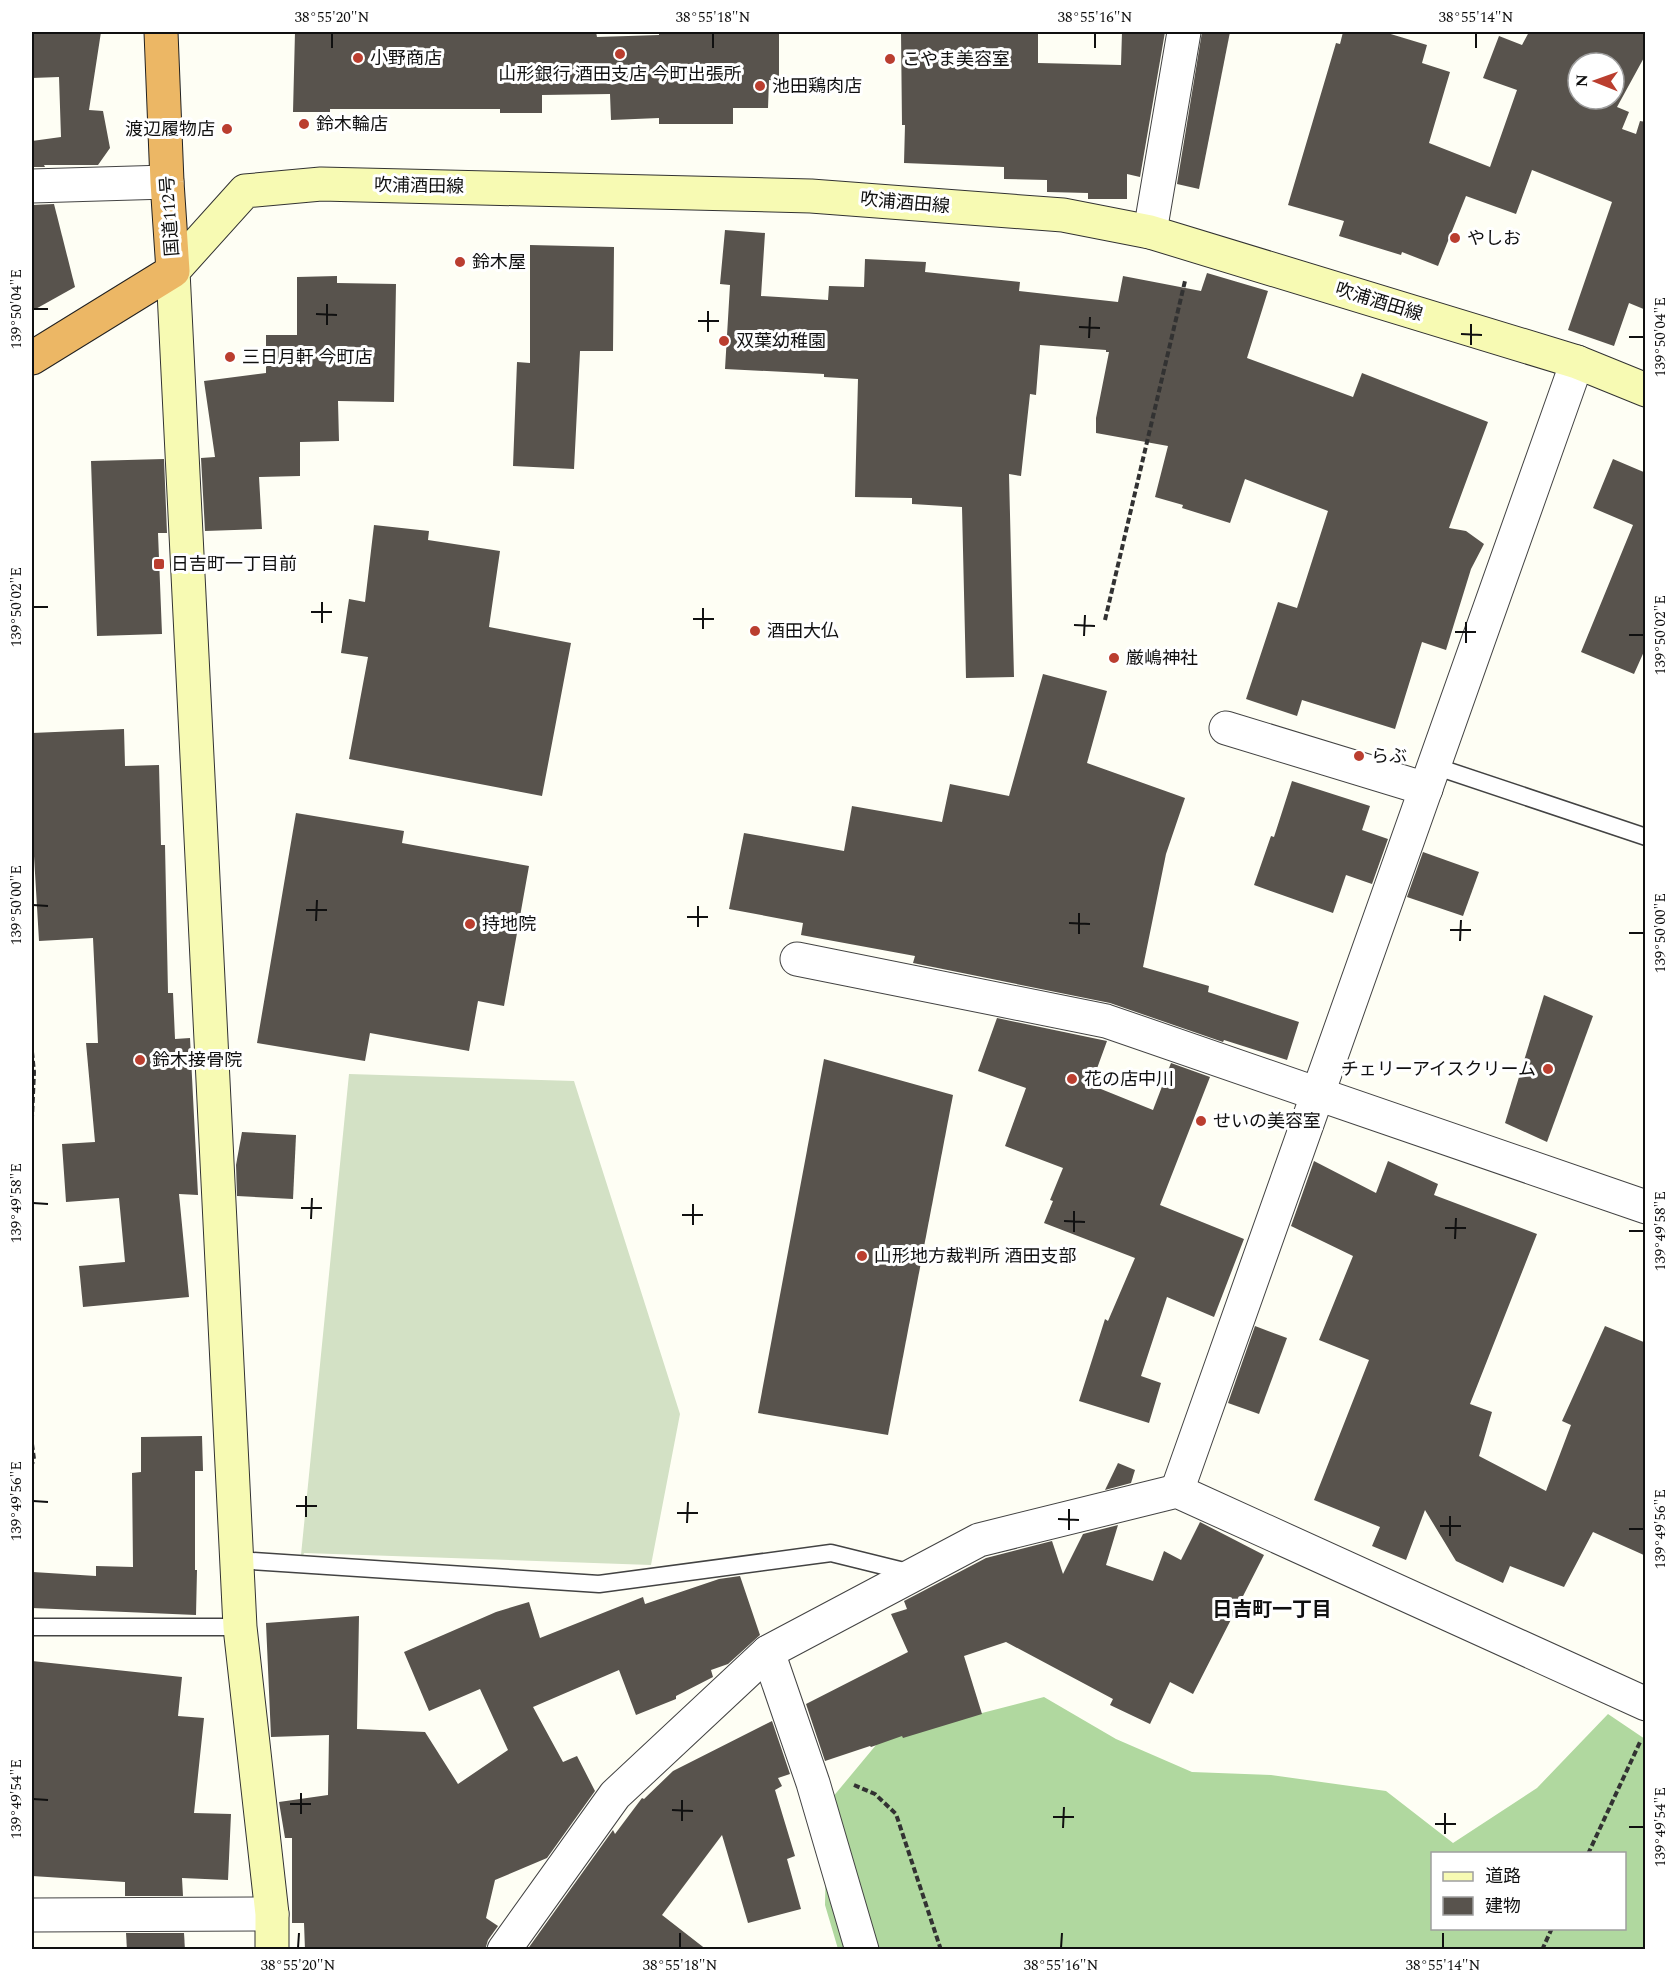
<svg xmlns="http://www.w3.org/2000/svg" width="1677" height="1981" font-family="Spectral,'Noto Sans JP',serif">
	<style>
		.forest { fill: #b0d89f; fill-rule: evenodd }
		.cemetery { fill: #d3e1c5 }
		.building { fill: #58534d; fill-rule: evenodd }
		.lines { fill: none; stroke-linecap: round; stroke-linejoin: round }
		.lane-casing { stroke: #434343; stroke-width: 19 }
		.street-casing { stroke: #434343; stroke-width: 35 }
		.secondary-casing { stroke: #323232; stroke-width: 35 }
		.highway-casing { stroke: #212121; stroke-width: 35 }
		.path { stroke: #323232; stroke-width: 4; stroke-dasharray: 6 3; stroke-linecap: butt }
		.lane { stroke: #fff; stroke-width: 16 }
		.street { stroke: #fff; stroke-width: 33 }
		.secondary { stroke: #f7fab3; stroke-width: 33 }
		.highway { stroke: #ecb765; stroke-width: 33 }
		.ticks { fill: none; stroke: #101010; stroke-width: 2 }
		.poi-dot { fill: #ba3e2f; stroke: #fff; stroke-width: 2 }
		.labels { text-anchor: middle; dominant-baseline: central; stroke-width: 6; stroke-linejoin: round; paint-order: stroke }
		.poi-label { font-size: 18px; fill: #101010; stroke: #fff; text-anchor: start }
		.street-label { font-size: 18px; fill: #101010; stroke: #fff }
		.neighbourhood-label { font-size: 20px; font-weight: bold; fill: #101010; stroke: #fff }
		.neatline { fill: none; stroke: #101010; stroke-width: 2 }
		.ticks-label { font-size: 15px; text-anchor: middle; fill: #101010 }
	</style>
	<rect width="100%" height="100%" fill="#fefef4"/>
	<path class="forest" d="M1044 1697 1116 1739 1192 1772 1271 1775 1386 1791 1453 1843 1537 1788 1608 1714 1645 1739V1949H838L825 1905 827 1804 881 1739ZM1432 1854H1624V1928H1432Z"/>
	<path class="cemetery" d="M349 1074 574 1081 680 1414 651 1565 304 1553 300 1565Z"/>
	<g class="building">
		<path d="M32 32H101L89 110 103 111 110 148 98 165H44L45 167H32V141L61 137 59 77 32 78Z"/>
		<path d="M295 32H596L597 37 659 35V32H779V81L769 80 768 108H733V124H659V118L611 120 610 94 542 95V113H500V109H330V112H293Z"/>
		<path d="M901 32H1038V63L1121 65 1122 32H1165L1140 177 1127 174V199H1088V193L1047 192V180L1004 179V167L904 163 905 125H902Z"/>
		<path d="M1202 32H1230L1199 189 1177 184Z"/>
		<path d="M1343 32H1384L1427 45 1422 63 1450 72 1429 143 1490 167 1517 90 1483 78 1499 36 1522 45 1529 32H1646V54L1617 107 1629 112 1622 129 1636 134 1640 121 1646 122V310L1629 303 1614 346 1568 330 1612 202 1532 170 1516 214 1466 196 1438 266 1402 252 1401 255 1339 236 1344 221 1288 205 1336 43 1340 44ZM1578 63H1614V99H1578Z"/>
		<path d="M54 204 75 287 32 311V205Z"/>
		<path d="M725 230 765 233 761 296 828 300 829 286 864 287 865 259 926 262 925 272 1020 282 1019 291 1118 302 1123 276 1201 291 1207 273 1268 291 1247 358 1353 397 1362 373 1488 422 1449 528 1466 531 1484 544 1471 569 1446 650 1422 642 1395 729 1302 700 1297 716 1246 699 1278 602 1297 608 1328 511 1245 479 1230 523 1182 508 1183 505 1155 497 1168 446 1096 433V418L1109 352H1106V350L1040 345 1036 395 1030 394 1021 476 1009 474 1014 677 966 678 962 507 912 504V498L855 497 858 379 824 377V374L725 369 730 285 720 284Z"/>
		<path d="M530 245 614 247 613 351H580L574 469 513 466 517 362 530 363Z"/>
		<path d="M337 276V283L396 284 394 402 338 401 339 441 300 442V476L259 477 262 529 205 531 201 458 215 457 204 381 266 373V335H297V277Z"/>
		<path d="M164 459 167 533H158L162 634 97 636 91 461Z"/>
		<path d="M1613 459 1646 473V647L1634 674 1581 652 1633 525 1593 508Z"/>
		<path d="M374 525 429 531 428 540 500 551 489 627 571 643 542 796 349 759 368 657 341 653 349 599 365 602Z"/>
		<path d="M1043 674 1107 691 1087 763 1185 798 1166 854 1143 967 1209 986 1208 992 1299 1022 1287 1060 1224 1040 1223 1042 1110 1003 913 963 915 956 801 935 803 923 729 909 744 833 844 851 852 806 942 822 950 784 1009 796Z"/>
		<path d="M124 729 125 766 159 765 161 845H165L168 993H173L175 1039 190 1038 198 1195 179 1194 189 1297 83 1307 79 1266 125 1262 119 1198 66 1202 62 1144 95 1142 86 1043H98L93 938 39 941 32 822V733Z"/>
		<path d="M1292 781 1370 806 1362 830 1388 839 1372 884 1346 875 1333 913 1254 885 1271 836 1274 837Z"/>
		<path d="M296 813 404 831 402 843 529 866 504 1006 478 1001 469 1051 370 1033 365 1061 257 1043Z"/>
		<path d="M1423 852 1479 872 1463 916 1407 897Z"/>
		<path d="M1544 995 1593 1016 1547 1142 1505 1123Z"/>
		<path d="M997 1018 1107 1041 1091 1085 1153 1110 1171 1063 1210 1077 1160 1205 1244 1239 1214 1317 1167 1297 1141 1376 1161 1383 1149 1423 1079 1401 1105 1319 1108 1321 1135 1258 1044 1223 1053 1201 1050 1200 1063 1168 1005 1146 1026 1088 978 1071Z"/>
		<path d="M824 1059 953 1095 888 1435 758 1413Z"/>
		<path d="M242 1132 296 1135 293 1199 237 1196 236 1165Z"/>
		<path d="M1314 1161 1376 1193 1388 1161 1438 1184 1434 1195 1537 1234 1470 1404 1492 1412 1479 1456 1546 1491 1571 1425 1562 1421 1605 1326 1646 1343V1556L1593 1532 1564 1587 1510 1566 1503 1583 1456 1561 1425 1510 1406 1560 1372 1546 1380 1527 1314 1500 1369 1360 1319 1340 1353 1256 1291 1226Z"/>
		<path d="M1255 1326 1287 1338 1259 1414 1228 1403Z"/>
		<path d="M202 1436 203 1471H195V1570H197L196 1615 32 1608 33 1572 96 1576V1566L133 1567 132 1473 141 1472V1437Z"/>
		<path d="M1118 1463 1135 1470 1131 1483 1105 1490Z"/>
		<path d="M1200 1522 1264 1555 1193 1694 1170 1682 1150 1724 1110 1705 1113 1699 1006 1642 964 1656 982 1714 903 1738 902 1736 871 1747 870 1746 825 1761 806 1704 908 1652 891 1614 907 1609 904 1601 986 1558 1052 1541 1063 1574 1083 1534 1118 1525 1106 1565 1153 1581 1164 1551 1181 1560Z"/>
		<path d="M740 1576 760 1635 728 1664 711 1670 713 1677 676 1696V1699L636 1715 619 1670 533 1707 563 1762 577 1756 595 1791 547 1858 495 1880 486 1918 498 1926 488 1940 485 1950H305L304 1923H292V1838H285L279 1802 328 1795 329 1735 271 1737 266 1623 359 1616 357 1729 425 1732 458 1784 508 1750 480 1689 429 1711 404 1652 496 1612 529 1602 540 1638 643 1597 645 1604 719 1579Z"/>
		<path d="M32 1661 182 1677 178 1716 204 1718 194 1813 231 1814 228 1880 182 1878 183 1896H125V1882L32 1876Z"/>
		<path d="M772 1721 790 1774 778 1778 782 1786 775 1790 795 1856 787 1859 801 1909 748 1923 722 1835 662 1915 707 1950H527L613 1830 615 1834 642 1798 644 1799 673 1771Z"/>
		<path d="M126 1933H184L185 1950H127Z"/>
	</g>
	<g class="lines">
		<g class="lane-casing">
			<g id="lane">
				<path d="M1434 766 1646 837"/>
				<path d="M237 1560 599 1584 831 1553 912 1573"/>
				<path d="M32 1627H240"/>
			</g>
		</g>
		<g class="street-casing">
			<g id="street">
				<path d="M32 186 167 182"/>
				<path d="M1150 232 1184 32"/>
				<path d="M1226 728 1426 789"/>
				<path d="M797 959 1106 1021 1646 1207"/>
				<path d="M1177 1491 1577 362"/>
				<path d="M768 1652 813 1783 862 1950"/>
				<path d="M32 1915 272 1914"/>
				<path d="M504 1950 615 1795 768 1652 979 1540 1177 1491 1646 1704"/>
			</g>
		</g>
		<g class="secondary-casing">
			<path id="secondary" d="M272 1950V1914L240 1627 173 271 245 191 321 184 811 196 1063 215 1150 232 1577 362 1646 390"/>
		</g>
		<g class="highway-casing">
			<path id="highway" d="M32 358 173 271 167 182 161 32"/>
		</g>
		<g class="path">
			<path d="M1105 620 1185 281"/>
			<path d="M32 1052 34 1072 32 1117"/>
			<path d="M32 1444 34 1459 32 1464"/>
			<path d="M854 1785 875 1794 896 1814 941 1950"/>
			<path d="M1588 1854 1641 1740"/>
			<path d="M1542 1950 1552 1928"/>
		</g>
		<use href="#lane" class="lane"/>
		<use href="#street" class="street"/>
		<use href="#secondary" class="secondary"/>
		<use href="#highway" class="highway"/>
	</g>
	<path class="ticks" d="M332 48V33M713 48V33M1095 48V33M1476 48V33M33 309H48M316 314 337 315M698 321H719M327 325V304M1079 327 1100 328M708 332V311M1461 334 1482 335M1629 337H1644M1089 338 1090 317M1471 345V324M33 607H48M311 612H332M693 619H714M322 623V602M1074 625 1095 626M703 629V608M1455 632H1476M1629 635H1644M1084 636 1085 615M1466 643V622M33 905 48 906M306 910H327M687 917H708M316 921 317 900M1069 923 1090 924M698 927V906M1450 930H1471M1629 933H1644M1079 934V913M1460 941 1461 920M33 1203 48 1204M301 1208H322M682 1215H703M311 1219 312 1198M1064 1221 1085 1222M693 1225V1204M1445 1228H1466M1629 1231H1644M1074 1232V1211M1455 1239 1456 1218M33 1501 48 1502M296 1506H317M677 1513H698M306 1517V1496M1058 1519 1079 1520M687 1523 688 1502M1440 1526H1461M1629 1529H1644M1069 1530V1509M1450 1536V1516M33 1799 48 1800M290 1804H311M672 1810 693 1811M301 1814V1793M1053 1817H1074M682 1821V1800M1435 1824H1456M1629 1827H1644M1063 1828 1064 1807M1445 1834V1813M298 1948 299 1933M680 1948V1933M1061 1948 1062 1933M1443 1948V1933"/>
	<g class="poi-dot">
		<circle cx="620" cy="54" r="6"/>
		<circle cx="358" cy="58" r="6"/>
		<circle cx="890" cy="59" r="6"/>
		<circle cx="760" cy="86" r="6"/>
		<circle cx="304" cy="124" r="6"/>
		<circle cx="227" cy="129" r="6"/>
		<circle cx="1455" cy="238" r="6"/>
		<circle cx="460" cy="262" r="6"/>
		<circle cx="724" cy="341" r="6"/>
		<circle cx="230" cy="357" r="6"/>
		<rect x="153" y="558" width="12" height="12" rx="3"/>
		<circle cx="755" cy="631" r="6"/>
		<circle cx="1114" cy="658" r="6"/>
		<circle cx="1359" cy="756" r="6"/>
		<circle cx="470" cy="924" r="6"/>
		<circle cx="140" cy="1060" r="6"/>
		<circle cx="1548" cy="1069" r="6"/>
		<circle cx="1072" cy="1079" r="6"/>
		<circle cx="1201" cy="1121" r="6"/>
		<circle cx="862" cy="1256" r="6"/>
	</g>
	<g class="labels">
		<g class="poi-label">
			<text x="370" y="58">小野商店</text>
			<text x="902" y="59">こやま美容室</text>
			<text x="620" y="74" text-anchor="middle">山形銀行 酒田支店 今町出張所</text>
			<text x="772" y="86">池田鶏肉店</text>
			<text x="316" y="124">鈴木輪店</text>
			<text x="215" y="129" text-anchor="end">渡辺履物店</text>
			<text x="1467" y="238">やしお</text>
			<text x="472" y="262">鈴木屋</text>
			<text x="736" y="341">双葉幼稚園</text>
			<text x="242" y="357">三日月軒 今町店</text>
			<text x="171" y="564">日吉町一丁目前</text>
			<text x="767" y="631">酒田大仏</text>
			<text x="1126" y="658">厳嶋神社</text>
			<text x="1371" y="756">らぶ</text>
			<text x="482" y="924">持地院</text>
			<text x="152" y="1060">鈴木接骨院</text>
			<text x="1536" y="1069" text-anchor="end">チェリーアイスクリーム</text>
			<text x="1084" y="1079">花の店中川</text>
			<text x="1213" y="1121">せいの美容室</text>
			<text x="874" y="1256">山形地方裁判所 酒田支部</text>
		</g>
		<g class="street-label">
			<text transform="translate(419 186) rotate(1)">吹浦酒田線</text>
			<text transform="translate(905 203) rotate(5)">吹浦酒田線</text>
			<text transform="translate(170 216) rotate(-94)">国道112号</text>
			<text transform="translate(1379 302) rotate(17)">吹浦酒田線</text>
		</g>
		<g class="neighbourhood-label">
			<text x="1272" y="1610">日吉町一丁目</text>
		</g>
	</g>
	<rect width="1677" height="1981" fill="none" stroke="#ffffff" stroke-width="66"/>
	<rect x="1431" y="1852" width="195" height="78" fill="#ffffff" stroke="#9f9f9f" stroke-width="1.5"/>
	<rect x="1443" y="1872" width="30" height="9" fill="#f7fab3" stroke="#9f9f9f" stroke-width="1.5"/>
	<text x="1485" y="1882" font-size="18" fill="#101010">道路</text>
	<rect x="1443" y="1897" width="30" height="18" fill="#58534d" stroke="#9f9f9f" stroke-width="1.5"/>
	<text x="1485" y="1912" font-size="18" fill="#101010">建物</text>
	<g transform="translate(1596 81) rotate(271)"><circle r="28" fill="#ffffff" stroke="#9f9f9f" stroke-width="1.5"/>
	<path d="M0-4.5L10 22L0 15L-10 22Z" fill="#ba3e2f"/>
	<text y="-9" font-size="16" font-weight="bold" text-anchor="middle" fill="#101010">N</text>
	</g>
	<rect x="33" y="33" width="1611" height="1915" class="neatline"/>
	<g class="ticks-label">
		<text x="332" y="22">38°55'20"N</text>
		<text x="713" y="22">38°55'18"N</text>
		<text x="1095" y="22">38°55'16"N</text>
		<text x="1476" y="22">38°55'14"N</text>
		<text transform="translate(16 309) rotate(-90)" y="5">139°50'04"E</text>
		<text transform="translate(1660 337) rotate(-90)" y="5">139°50'04"E</text>
		<text transform="translate(16 607) rotate(-90)" y="5">139°50'02"E</text>
		<text transform="translate(1660 635) rotate(-90)" y="5">139°50'02"E</text>
		<text transform="translate(16 905) rotate(-90)" y="5">139°50'00"E</text>
		<text transform="translate(1660 933) rotate(-90)" y="5">139°50'00"E</text>
		<text transform="translate(16 1203) rotate(-90)" y="5">139°49'58"E</text>
		<text transform="translate(1660 1231) rotate(-90)" y="5">139°49'58"E</text>
		<text transform="translate(16 1501) rotate(-90)" y="5">139°49'56"E</text>
		<text transform="translate(1660 1529) rotate(-90)" y="5">139°49'56"E</text>
		<text transform="translate(16 1799) rotate(-90)" y="5">139°49'54"E</text>
		<text transform="translate(1660 1827) rotate(-90)" y="5">139°49'54"E</text>
		<text x="298" y="1970">38°55'20"N</text>
		<text x="680" y="1970">38°55'18"N</text>
		<text x="1061" y="1970">38°55'16"N</text>
		<text x="1443" y="1970">38°55'14"N</text>
	</g>
</svg>
